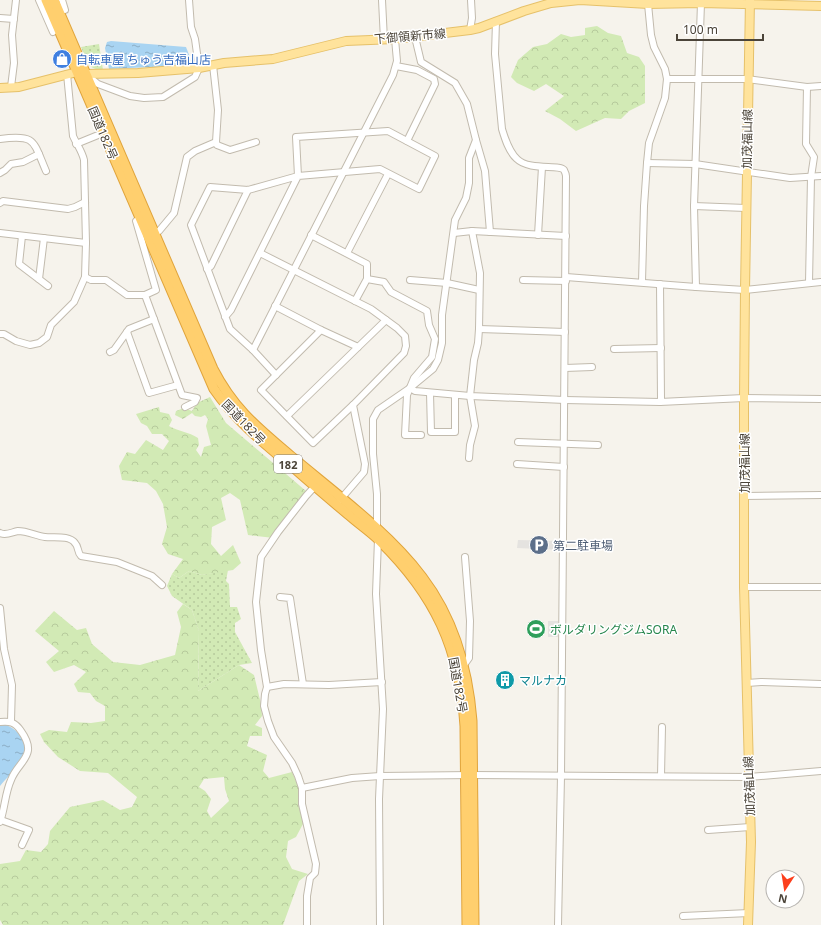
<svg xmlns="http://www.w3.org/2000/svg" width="821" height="925" font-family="'Noto Sans','Noto Sans JP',sans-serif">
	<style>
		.grass { fill: url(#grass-dots) }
		.forest { fill: url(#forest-crowns); fill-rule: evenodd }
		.parking { fill: #e5e3e0 }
		.water { fill: url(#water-ripples) }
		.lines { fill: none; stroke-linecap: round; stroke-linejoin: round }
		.minor-casing { stroke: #c2bbae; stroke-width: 8 }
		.major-casing { stroke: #e6c16a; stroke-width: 10 }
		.highway-casing { stroke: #e0a43c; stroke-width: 11 }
		.minor { stroke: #fff; stroke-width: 6 }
		.major { stroke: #ffe39c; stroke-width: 8 }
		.highway { stroke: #ffcf6e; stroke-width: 9 }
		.labels { text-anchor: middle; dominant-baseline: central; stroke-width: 3; stroke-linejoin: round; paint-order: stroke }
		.shield { fill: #fff; stroke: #817c74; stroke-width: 1 }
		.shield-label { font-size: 11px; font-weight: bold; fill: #4b4439 }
		.street-label { font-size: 12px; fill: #4b4439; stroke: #fff }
		.shop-label { font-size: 12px; fill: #366cbe; stroke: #fff; text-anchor: start }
		.service-label { font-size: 12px; fill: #4e5e75; stroke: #fff; text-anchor: start }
		.leisure-label { font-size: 12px; fill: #27864d; stroke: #fff; text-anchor: start }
		.culture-label { font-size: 12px; fill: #0d838f; stroke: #fff; text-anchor: start }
	</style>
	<defs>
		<pattern id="grass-dots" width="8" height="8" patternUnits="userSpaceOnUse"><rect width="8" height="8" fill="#d2eab5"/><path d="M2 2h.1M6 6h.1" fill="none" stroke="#b6ca9c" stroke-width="1.8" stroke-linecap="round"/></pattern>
		<pattern id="forest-crowns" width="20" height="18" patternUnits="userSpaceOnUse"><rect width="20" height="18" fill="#d2eab5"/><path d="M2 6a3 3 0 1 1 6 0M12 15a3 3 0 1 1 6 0" fill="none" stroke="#b6ca9c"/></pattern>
		<pattern id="water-ripples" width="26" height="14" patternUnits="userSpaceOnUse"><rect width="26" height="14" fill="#a9d4f2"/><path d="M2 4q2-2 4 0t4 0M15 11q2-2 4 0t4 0" fill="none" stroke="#8caec5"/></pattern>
	</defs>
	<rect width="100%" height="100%" fill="#f6f3ec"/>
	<g class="grass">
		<path d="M99 44 103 70C86 69 87 61 81 47Z"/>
		<path d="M228 570 226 581 229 584 230 607H237L241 619 235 623V632L252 663 239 665 198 691 199 631 192 610 172 596 167 586 172 574 179 578 189 571 202 575Z"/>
	</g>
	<g class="forest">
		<path d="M597 26 608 33 621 36 627 53 639 57 645 66V103L629 111 621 119 605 118 576 131 560 119 545 111 564 96 546 84 534 91 517 83 511 77 518 60 533 47 547 44 561 34 571 37 585 35V28Z"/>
		<path d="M210 397 226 423 306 491 274 538 248 535 240 500 230 493 221 498 226 520 212 527 211 544 221 556 233 545 241 563 233 570 202 575 189 571 179 578 172 574 183 559 168 554 162 544 167 527 163 504 156 491 147 483 122 480 119 466 127 452 135 454 146 440 163 450 169 441 162 434H152L147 426 141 423 136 414 159 407 160 412 169 414 172 420 169 426C178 431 189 432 198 438L199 445 196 450 201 457 204 447 211 445 206 426 208 419 205 415 201 417 195 416 192 413 183 419 175 415 176 411 184 408 192 411 197 403Z"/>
		<path d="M183 604 192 610 199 631 198 691 239 665 254 675 261 704 262 716 255 725 262 728V736H250L247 746 267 755 263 771 269 778 292 772 300 790 304 822 296 837 288 841 286 857 292 869 308 874 299 881 283 925H3L0 920V864L20 861 26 850 41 852 48 844 50 831 70 807 103 800 120 810 132 807 137 797 108 773 80 771 58 757 44 742 40 734 49 730 67 732 71 722 91 723 105 721V706L96 701 90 693 78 692 74 684 86 672 74 665 54 672 46 662 59 651 35 631 54 611 77 630 86 628 92 644 113 662 140 665 175 655 181 627 177 612ZM224 777 225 789 229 801 211 818 207 811 211 799 205 791 199 787 204 779Z"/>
	</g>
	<g class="parking">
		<path d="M518 540 561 541V550L517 548Z"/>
		<rect x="548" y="621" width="10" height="16"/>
	</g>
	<g class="water">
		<path d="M111 41 186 47 193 65 109 69 105 48 107 42Z"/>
		<path d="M3 724C18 728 31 743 22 759 17 769 7 777 0 786V725Z"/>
	</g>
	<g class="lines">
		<g class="minor-casing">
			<g id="minor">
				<path d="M39 0 53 32"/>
				<path d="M62 0 65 10"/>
				<path d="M382 0 384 40"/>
				<path d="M0 18 14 19"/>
				<path d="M496 21 495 54 502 129C505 139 509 152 517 159 529 171 560 164 564 170 565 172 566 174 566 176L561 776 558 925"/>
				<path d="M470 30 472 18 471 0"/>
				<path d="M213 65 218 110 216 142 217 145 230 150 256 142"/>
				<path d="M396 66 417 70 434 79 435 84 407 141"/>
				<path d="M87 75 98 84 130 96 144 98 163 97 195 77 199 68 195 39 191 27 189 0"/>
				<path d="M667 79H747L807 87 821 86"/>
				<path d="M11 87 14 63 12 35 16 0"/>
				<path d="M807 87 806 144 814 157 811 177 809 283"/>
				<path d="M0 139C36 134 33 141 46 171"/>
				<path d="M476 140 485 171 490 232"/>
				<path d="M76 144 103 133"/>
				<path d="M647 163 695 164 790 178 821 176"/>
				<path d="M0 173 5 170 11 164 23 162 39 154"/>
				<path d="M0 203 3 201 68 209 75 207 85 202"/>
				<path d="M694 206 746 208"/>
				<path d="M141 216 136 221 156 290 145 295 182 395 197 398 195 402 185 407"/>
				<path d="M0 233 86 243"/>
				<path d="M154 233 159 231 174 213 187 157 195 151 216 142"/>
				<path d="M454 233 472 231 566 236"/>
				<path d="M311 235 367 264V279L355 301"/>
				<path d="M538 235 542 167"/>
				<path d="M22 236 19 264 48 286"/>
				<path d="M260 253 371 309 397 328 405 336 406 346 404 353 353 405 365 464 364 472 340 500"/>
				<path d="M347 253 388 174"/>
				<path d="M207 269 211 266 248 190"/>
				<path d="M85 277 91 280H106L127 295H145"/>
				<path d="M566 277 696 287 745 290 821 282"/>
				<path d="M39 279 44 238"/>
				<path d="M367 279 384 282 391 292 427 311 429 325 435 339 432 357 414 378 407 395 405 435H421"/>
				<path d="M410 280 447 283 479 290"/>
				<path d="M523 280 566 281"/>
				<path d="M642 282 644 206 647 163 649 143 665 98 667 79 665 69 654 47 651 35 648 4"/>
				<path d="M696 287 694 206 701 3"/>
				<path d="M275 306 321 330 358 347"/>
				<path d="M225 317 231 310 298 176 296 137 388 131 435 156 419 189 380 169 298 176 248 190 210 187 191 225 230 329 253 350 276 375"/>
				<path d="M479 329 565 332"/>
				<path d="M321 330 261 390 313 443 353 405"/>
				<path d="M127 332 149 393 178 385"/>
				<path d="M0 334H4L16 341 30 345 39 343 47 337 51 325 74 302 85 277 86 243 84 160C82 151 77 145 73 136L67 74"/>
				<path d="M614 349 661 348"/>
				<path d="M253 350 393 75 397 61 395 39"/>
				<path d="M110 352 114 350 129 329 154 319"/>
				<path d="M565 368 592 367"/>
				<path d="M410 388 415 391 470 396 565 400 660 402 744 398 821 399"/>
				<path d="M430 393 431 432H455V395"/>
				<path d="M660 402 661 399 660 284"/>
				<path d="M287 416 386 320"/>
				<path d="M518 442 598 445"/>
				<path d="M469 458 470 445 475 426 470 396 474 360 478 343 479 329 480 273 472 231"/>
				<path d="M517 464 564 467"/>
				<path d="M744 496 821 495"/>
				<path d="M377 530V494L373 454V419L378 410 410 388 433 369 438 360 442 343V315L455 220 466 198 469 183V158L476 140 467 104 455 83 421 62 415 37"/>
				<path d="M0 533C6 536 12 532 18 531 27 531 37 536 45 537 54 538 69 535 75 543 79 547 77 552 81 556L117 562 152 576 162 585"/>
				<path d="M378 539 376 594 383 709 379 799 380 925"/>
				<path d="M744 587H821"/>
				<path d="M280 597 290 598 303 684"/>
				<path d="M0 608 4 649 12 685 11 721"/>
				<path d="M464 665 469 658 470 621 465 557"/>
				<path d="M747 683 761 682 821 684"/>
				<path d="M267 687 284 684 329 685 382 682"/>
				<path d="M0 722C10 721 15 722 21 731 39 756 18 761 11 780 5 793 5 808 0 822"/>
				<path d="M661 776 662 727"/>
				<path d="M302 788 352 778 380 776 472 775 749 777 821 771"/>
				<path d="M1 820 29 830 22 845"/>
				<path d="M708 830 750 827"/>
				<path d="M683 916 749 913"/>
				<path d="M307 925V896L310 878 315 873 316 864 302 804V788L298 776 292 763 274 737 268 721 264 706 265 694 267 687 261 650 256 602 261 557 278 532 306 496 317 484"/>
			</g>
		</g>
		<g class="major-casing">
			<g id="major">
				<path d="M0 88 19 87 77 72 86 74 138 73 199 68 224 63 273 59 346 41 395 39 470 30 479 28 524 11 551 3 580 0 648 4 701 3 821 6"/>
				<path d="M748 925 751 842 744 587V398L745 290 750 0"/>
			</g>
		</g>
		<g class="highway-casing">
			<g id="highway">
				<path d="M46 0 214 389C236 421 265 444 294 468 312 484 331 500 349 515 359 524 370 531 380 541 435 595 460 648 465 726L467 925"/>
				<path d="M54 0 213 369C234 410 259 429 293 458 336 494 389 533 422 577 454 619 468 670 472 721L474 925"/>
			</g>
		</g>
		<use href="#minor" class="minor"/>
		<use href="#major" class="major"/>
		<use href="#highway" class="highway"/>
	</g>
	<defs>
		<g id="shop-disc" transform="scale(1)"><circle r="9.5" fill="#3f7fe0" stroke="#fff"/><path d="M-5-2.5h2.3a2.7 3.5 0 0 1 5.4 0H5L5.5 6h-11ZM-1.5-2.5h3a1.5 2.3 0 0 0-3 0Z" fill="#fff"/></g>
		<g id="parking-disc" transform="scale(1)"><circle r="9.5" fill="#5c6f8a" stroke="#fff"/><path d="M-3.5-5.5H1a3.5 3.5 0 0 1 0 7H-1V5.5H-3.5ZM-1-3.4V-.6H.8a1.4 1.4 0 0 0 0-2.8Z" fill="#fff"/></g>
		<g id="stadium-disc" transform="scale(1)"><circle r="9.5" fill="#2e9e5b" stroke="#fff"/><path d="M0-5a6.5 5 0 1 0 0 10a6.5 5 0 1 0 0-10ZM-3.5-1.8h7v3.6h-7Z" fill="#fff"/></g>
		<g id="building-disc" transform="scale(1)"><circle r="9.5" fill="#0f9aa8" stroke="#fff"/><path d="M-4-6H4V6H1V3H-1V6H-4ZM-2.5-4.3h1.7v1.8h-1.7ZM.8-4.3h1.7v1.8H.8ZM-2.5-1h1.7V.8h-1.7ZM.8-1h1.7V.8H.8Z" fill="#fff"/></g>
	</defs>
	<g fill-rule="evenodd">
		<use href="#shop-disc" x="62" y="59"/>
		<use href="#parking-disc" x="539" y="545"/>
		<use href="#stadium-disc" x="536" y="629"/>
		<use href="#building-disc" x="505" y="680"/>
	</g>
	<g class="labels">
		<rect class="shield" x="274" y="455" width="28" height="18" rx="3"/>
		<g class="shield-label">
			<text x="288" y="464">182</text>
		</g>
		<g class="street-label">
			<text transform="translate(410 36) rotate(-5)">下御領新市線</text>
			<text transform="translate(103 133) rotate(67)">国道182号</text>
			<text transform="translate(747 139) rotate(-89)">加茂福山線</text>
			<text transform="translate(244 422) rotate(46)">国道182号</text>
			<text transform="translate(744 463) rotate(-90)">加茂福山線</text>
			<text transform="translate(458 685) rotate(80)">国道182号</text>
			<text transform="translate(749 786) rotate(-92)">加茂福山線</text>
		</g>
		<g class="shop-label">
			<text x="76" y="59">自転車屋 ちゅう吉福山店</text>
		</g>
		<g class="service-label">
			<text x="553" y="545">第二駐車場</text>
		</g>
		<g class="leisure-label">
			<text x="550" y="629">ボルダリングジムSORA</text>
		</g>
		<g class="culture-label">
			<text x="519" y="680">マルナカ</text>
		</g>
	</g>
	<g transform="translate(785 889) rotate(192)"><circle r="19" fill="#ffffff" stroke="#b7b4b0"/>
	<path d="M0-3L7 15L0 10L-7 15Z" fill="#fc3f1d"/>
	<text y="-6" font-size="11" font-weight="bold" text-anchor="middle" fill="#4b4439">N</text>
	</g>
	<path d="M677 34v6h86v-6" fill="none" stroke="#4b4439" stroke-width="2"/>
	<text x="683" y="34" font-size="12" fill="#4b4439" stroke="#ffffff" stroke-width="3" paint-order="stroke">100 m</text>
</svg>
